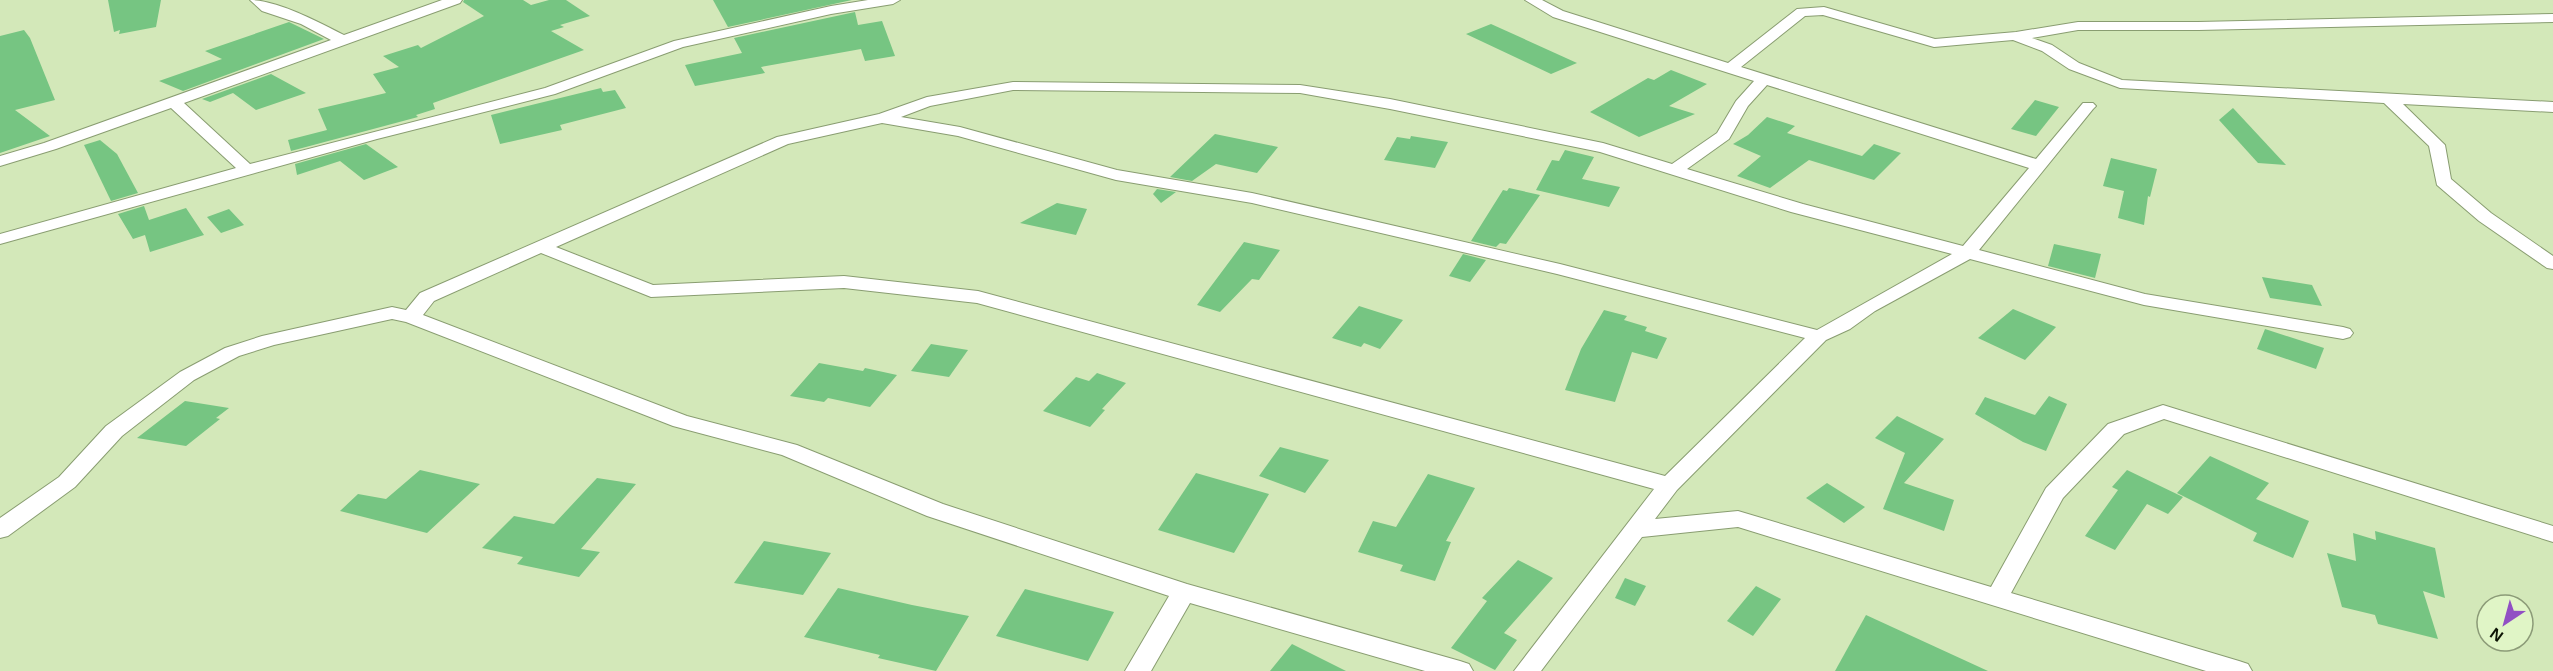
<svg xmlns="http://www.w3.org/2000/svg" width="2553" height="671" font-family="Arial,sans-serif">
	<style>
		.building { fill: #76c582 }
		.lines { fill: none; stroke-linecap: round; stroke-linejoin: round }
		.street-casing { stroke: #899d71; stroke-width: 2 }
		.street { fill: #fff; fill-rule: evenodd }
	</style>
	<rect width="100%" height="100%" fill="#d3e8b9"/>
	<g class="building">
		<path d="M108 0H161L156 27 119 34 120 30 114 32Z"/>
		<path d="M464 0H523L531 5 549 0H566L590 16 560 25 564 27 551 31 584 50 433 103 435 109 416 115 418 117 291 151 288 140 327 130 318 109 386 93 373 74 399 67 383 56 418 45 421 48 484 16 463 2Z"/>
		<path d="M713 0H852L728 27Z"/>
		<path d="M855 12 858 25 882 21 895 56 865 61 861 49 761 67 765 73 695 86 685 65 742 53 734 38Z"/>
		<path d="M289 22 324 39 183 91 159 81 222 59 205 51Z"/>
		<path d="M1491 24 1577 63 1551 74 1466 34Z"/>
		<path d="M24 30 30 38 55 100 15 110 50 136 0 153V36Z"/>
		<path d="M1671 70 1707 84 1669 106 1695 114 1639 137 1590 112 1648 78 1654 80Z"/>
		<path d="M271 74 306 93 256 110 233 93 210 102 202 99Z"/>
		<path d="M601 88 603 92 615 90 626 108 560 125 562 130 500 144 491 115Z"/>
		<path d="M2035 100 2059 107 2036 136 2011 129Z"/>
		<path d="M2233 108 2286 165 2258 163 2219 120Z"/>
		<path d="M1767 117 1795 126 1787 133 1862 156 1874 144 1901 153 1874 180 1809 160 1770 188 1737 176 1761 156 1733 144 1748 135Z"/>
		<path d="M1215 134 1278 147 1257 173 1216 164 1192 181 1170 177Z"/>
		<path d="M1411 136 1448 142 1435 168 1384 160 1397 137 1410 139Z"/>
		<path d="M100 140 117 154 138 193 111 201 84 145Z"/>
		<path d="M366 144 398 167 364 180 340 161 297 175 295 164Z"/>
		<path d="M1565 150 1594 157 1582 179 1620 187 1609 207 1536 190 1552 160 1559 161Z"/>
		<path d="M2111 158 2157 169 2150 197 2148 196 2144 225 2118 218 2124 191 2103 186Z"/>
		<path d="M1509 188 1540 195 1506 244 1500 243 1496 247 1471 241 1503 190 1507 191Z"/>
		<path d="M1157 189 1176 192 1161 203 1153 194Z"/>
		<path d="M1057 203 1087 209 1076 235 1020 223Z"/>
		<path d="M144 206 149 220 186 208 204 235 150 252 145 235 133 239 118 214Z"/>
		<path d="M229 209 244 225 221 233 207 217Z"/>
		<path d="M1244 242 1280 250 1259 280 1252 279 1220 312 1197 305Z"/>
		<path d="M2054 244 2101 254 2095 278 2048 266Z"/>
		<path d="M1463 254 1486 260 1470 282 1449 276Z"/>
		<path d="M2262 277 2312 285 2322 306 2270 298Z"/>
		<path d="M1359 306 1403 320 1380 349 1364 343 1361 347 1332 338Z"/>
		<path d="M2013 309 2056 327 2025 360 1978 338Z"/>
		<path d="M1604 310 1627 316 1624 320 1647 327 1645 331 1667 338 1657 359 1632 352 1615 402 1565 390 1581 349Z"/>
		<path d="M2265 329 2324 348 2316 369 2257 349Z"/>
		<path d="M931 344 968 350 949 377 911 371Z"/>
		<path d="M819 363 863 371 865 368 897 375 870 407 828 398 824 402 790 396Z"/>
		<path d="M1097 373 1126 383 1102 409 1105 410 1090 427 1043 411 1076 377 1089 381Z"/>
		<path d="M2049 396 2067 404 2046 451 2023 442 1975 414 1985 397 2035 415Z"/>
		<path d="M185 401 229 408 216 418 220 419 186 446 137 438Z"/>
		<path d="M1897 416 1944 439 1904 483 1954 500 1944 531 1883 509 1905 453 1875 438Z"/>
		<path d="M1280 447 1329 460 1305 493 1259 476Z"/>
		<path d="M2210 456 2269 483 2256 499 2309 521 2293 558 2253 541 2257 533 2177 493Z"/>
		<path d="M420 470 480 484 427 533 340 511 358 494 386 499Z"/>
		<path d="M2127 470 2183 497 2168 514 2147 504 2115 550 2085 536 2118 490 2112 487Z"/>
		<path d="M1196 473 1269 494 1234 553 1158 530Z"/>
		<path d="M1428 474 1475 488 1446 541 1451 542 1435 581 1400 571 1403 565 1358 552 1373 521 1396 527Z"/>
		<path d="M597 478 636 484 581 549 600 552 579 577 517 564 523 557 482 548 514 516 554 524Z"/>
		<path d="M1827 483 1865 507 1844 523 1806 498Z"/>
		<path d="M2375 531 2435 548 2445 598 2423 591 2438 639 2378 624 2375 615 2342 607 2327 553 2356 561 2353 533 2376 540Z"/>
		<path d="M764 541 831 553 803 595 734 583Z"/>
		<path d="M1518 560 1553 578 1504 633 1517 640 1495 670 1451 648 1487 601 1482 598Z"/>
		<path d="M1625 578 1646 586 1635 606 1615 598Z"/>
		<path d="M1756 586 1781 599 1753 636 1727 621Z"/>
		<path d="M838 588 912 605 969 616 936 671 878 658 880 655 804 637Z"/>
		<path d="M1025 589 1114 612 1088 661 996 636Z"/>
		<path d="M1866 615 1988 671H1835Z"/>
		<path d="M1292 644 1346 671H1270Z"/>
	</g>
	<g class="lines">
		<g class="street-casing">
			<g id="street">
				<path d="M250 0C277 0 319 22 344 35L442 0H462L460 3 184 103 250 164 545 88 674 41 831 6 868 0H900L893 4 831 14 683 47 555 94 377 139 0 244V234L236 168 171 108 56 149 0 166V156L44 143 331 40 301 24 262 11Z"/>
				<path d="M1525 0H1542L1563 11 1728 63 1797 9 1824 7 1935 39 2016 32 2078 22H2198L2553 14V22L2198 30H2078L2032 38 2052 45 2079 63 2122 80 2553 102V112L2403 104 2445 145 2451 179 2491 213 2553 256V269L2547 268 2479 221 2437 185 2429 146 2384 103 2120 88 2069 69 2042 51 2013 40 1934 47 1823 15 1805 16 1741 67 2036 159 2083 103H2093L2096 106 2093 109 1979 250 2145 294 2343 327 2350 329 2353 333 2350 337 2343 339 2144 305 1970 259 1875 311 1850 329 1826 340 1677 490 1655 519 1738 511 1991 587 2046 488 2108 424 2163 405 2553 526V542L2164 419 2124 434 2063 498 2011 593 2239 661 2248 664 2252 671H2206L1738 527 1642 537 1541 671H1514L1654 489 977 303 844 288 651 297 541 253 434 301 423 315 687 416 797 445 943 504 1187 584 1460 661 1469 664 1473 671H1425L1190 603 1151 671H1125L1169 596 927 516 782 455 673 426 406 322 392 319 274 345 239 356 194 380 122 436 75 487 8 536 0 538V518L59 477 106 426 180 372 225 348 262 336 392 307 406 310 420 293 777 137 879 114 927 97 1013 82 1300 85 1390 99 1603 143 1672 164 1717 133 1736 101 1754 81 1553 17ZM1767 85 2029 168 1963 246 1803 204 1687 169 1729 139 1748 106ZM1013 90 1300 93 1390 109 1600 152 1791 212 1952 254 1817 330 1560 264 1252 193 1117 170 960 127 901 117 930 106ZM882 123 958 136 1116 180 1252 203 1557 274 1805 338 1665 476 978 291 844 276 653 285 556 247 788 144Z"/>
			</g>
		</g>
		<use href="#street" class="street"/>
	</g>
	<g transform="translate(2505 623) rotate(216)"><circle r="28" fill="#e0f5c6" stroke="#8c9b78" stroke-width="1.5"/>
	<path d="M0-4.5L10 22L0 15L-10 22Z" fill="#914fc4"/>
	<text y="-9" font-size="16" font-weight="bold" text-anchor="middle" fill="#0d1404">N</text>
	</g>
</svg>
